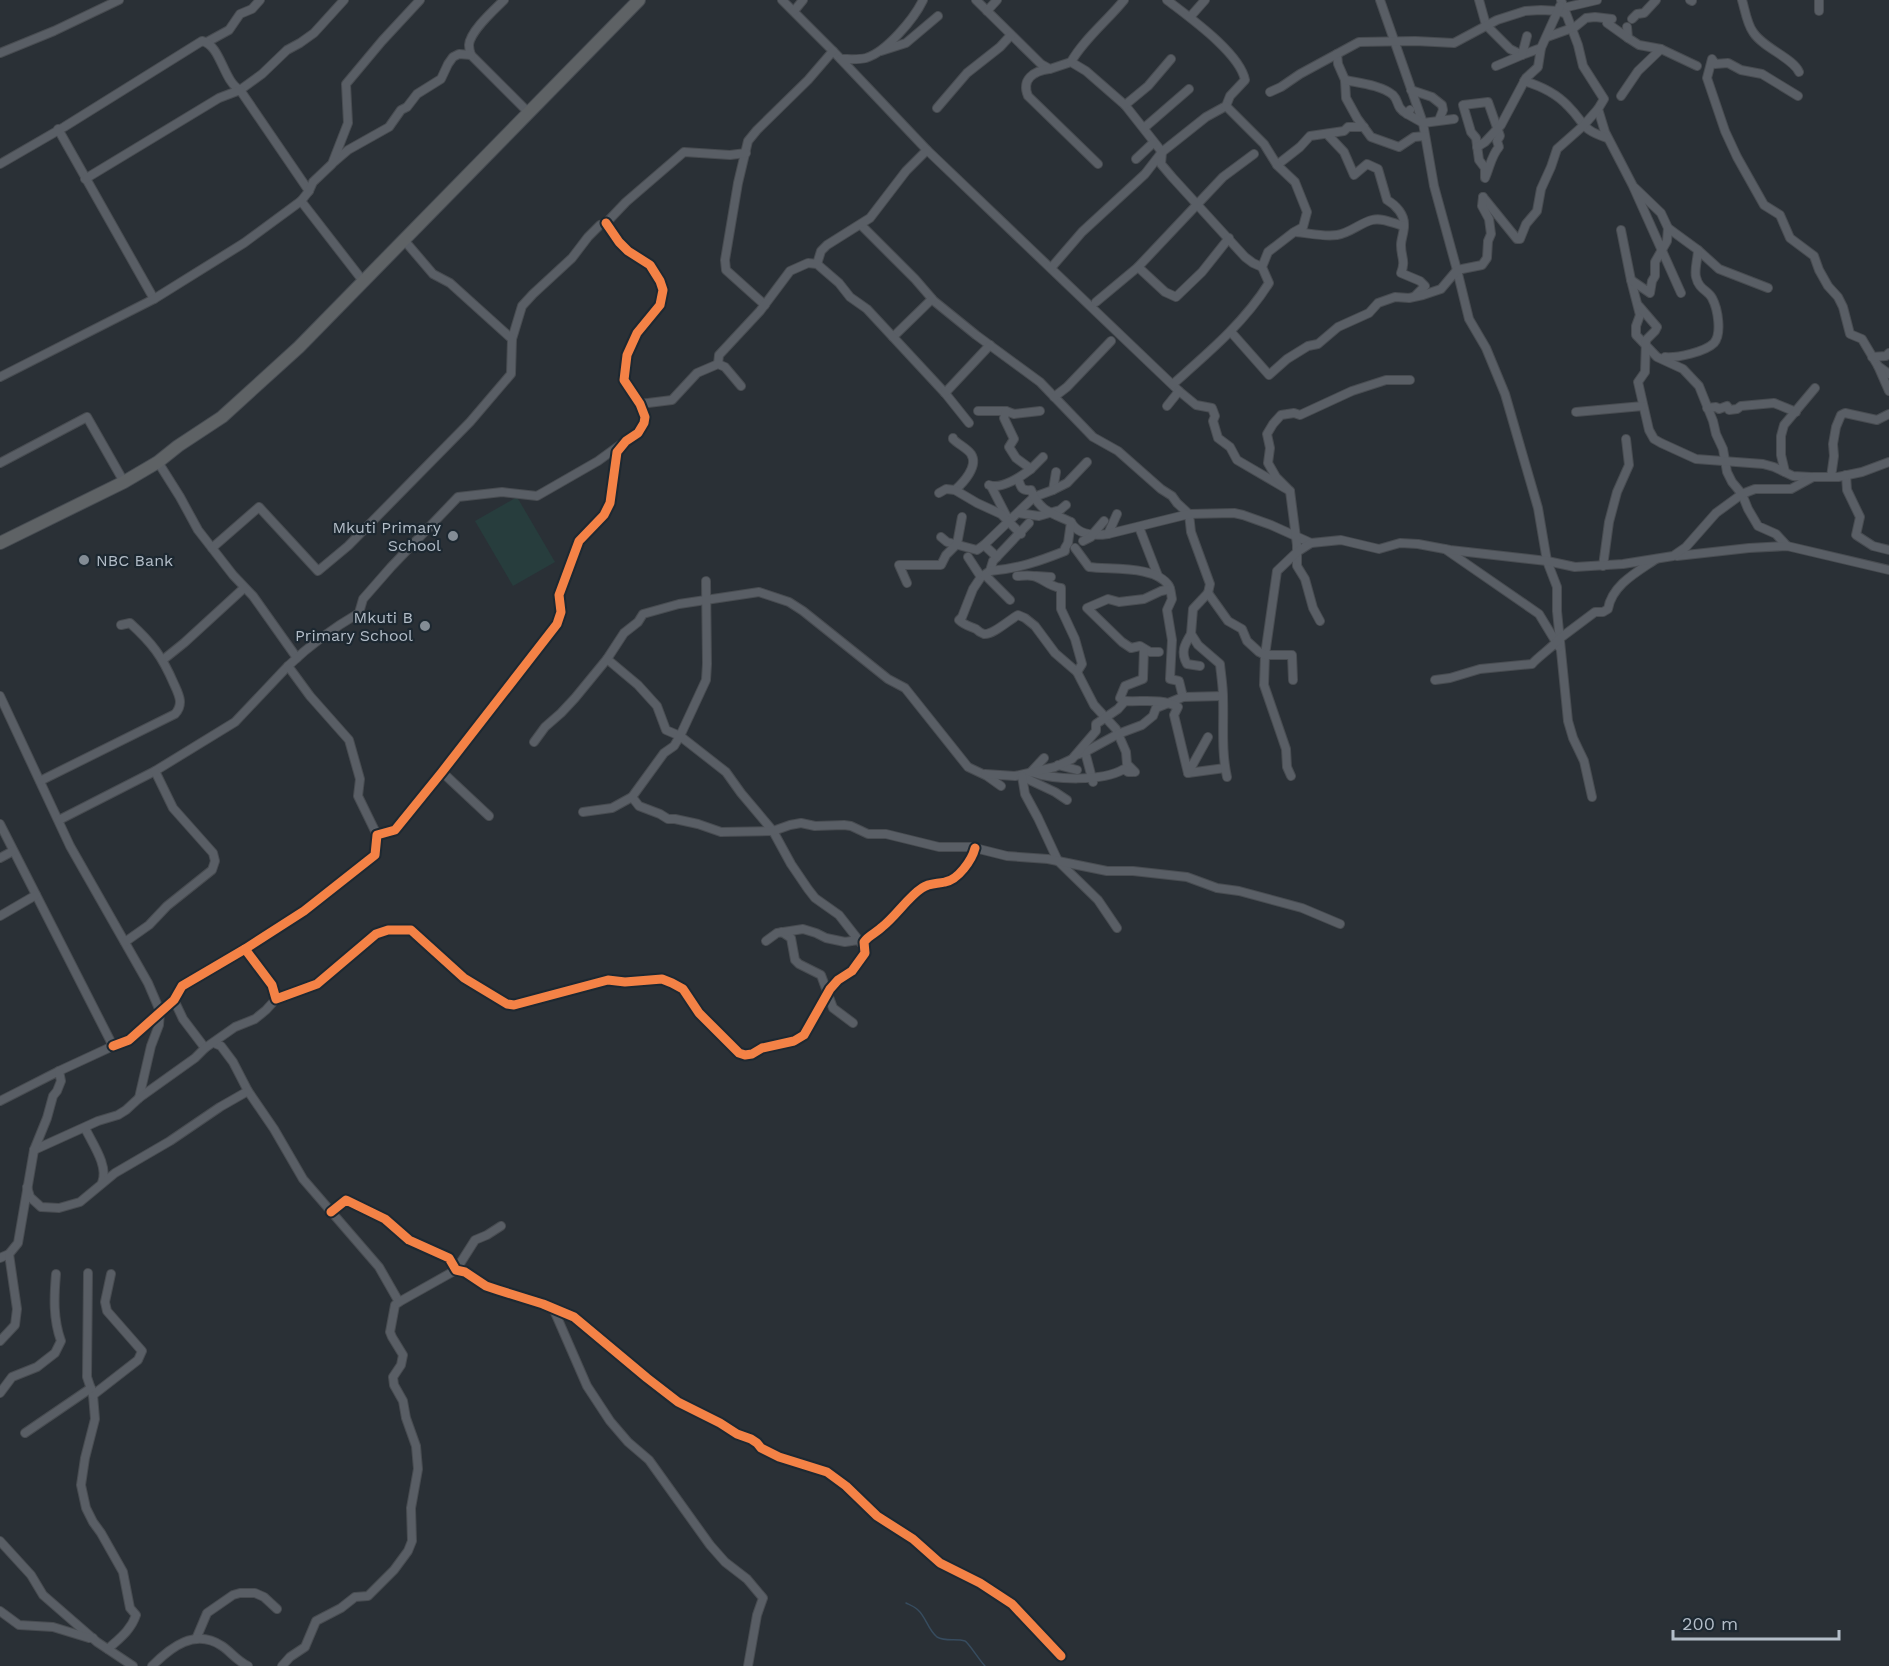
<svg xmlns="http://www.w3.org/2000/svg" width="1889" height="1666" font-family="'Work Sans',sans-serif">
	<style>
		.green { fill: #273d3d }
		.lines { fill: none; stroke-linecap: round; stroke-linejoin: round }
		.stream { stroke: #374c5f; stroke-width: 1.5 }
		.minor-casing { stroke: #484c51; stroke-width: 10 }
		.highway-casing { stroke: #474c52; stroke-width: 14 }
		.minor { stroke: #595e65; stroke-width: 8 }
		.highway { stroke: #5e6265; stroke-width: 12 }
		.cycleway-casing { stroke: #1d2831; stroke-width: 13 }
		.cycleway { stroke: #f48246; stroke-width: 9 }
		.poi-dot { fill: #838c95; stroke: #1d2831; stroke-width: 2 }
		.labels { text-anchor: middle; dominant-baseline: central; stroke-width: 4.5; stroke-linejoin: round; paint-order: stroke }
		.poi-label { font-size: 16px; fill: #b3bdc8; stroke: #1d2831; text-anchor: end }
	</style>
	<rect width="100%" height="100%" fill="#2a3036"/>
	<path class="green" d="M517 497 555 562 513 586 475 521Z"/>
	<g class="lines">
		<path class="stream" d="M906 1603C910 1605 915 1607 918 1610 926 1617 928 1630 937 1637 946 1642 956 1638 965 1641 968 1642 980 1661 985 1666"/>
		<g class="minor-casing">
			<g id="minor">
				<path d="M504 0C494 10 470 31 469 45 469 49 470 52 471 55L528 112"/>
				<path d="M782 0 833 51 927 150 1179 391 1196 405 1212 408 1215 416 1213 421 1218 438 1230 447 1237 460 1290 491"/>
				<path d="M976 0 1041 64 1050 69 1071 62 1086 71 1125 105 1162 152 1161 164 1172 177 1245 257 1253 263 1262 267"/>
				<path d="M1380 0 1423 123 1434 186 1457 270 1469 319 1486 348 1505 394 1538 508 1547 561 1557 587V611L1568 721 1573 738 1584 761 1592 797"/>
				<path d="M1479 0 1486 25 1510 49 1522 55 1541 48"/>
				<path d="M1561 0 1578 45 1583 66 1604 99 1598 109 1605 132 1633 186 1681 293"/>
				<path d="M1690 0 1692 1"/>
				<path d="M1742 0C1745 10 1747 24 1753 32 1763 48 1793 58 1799 72"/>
				<path d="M1819 0V11"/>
				<path d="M1563 8 1597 0"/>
				<path d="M794 11 803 0"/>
				<path d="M987 11 997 0"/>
				<path d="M1190 17 1205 0"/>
				<path d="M1632 19 1637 14 1644 13 1656 0"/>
				<path d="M1627 27 1628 38 1639 45 1661 49 1697 66"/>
				<path d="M1547 37 1575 27 1586 18 1595 17 1612 19 1607 23 1628 38"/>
				<path d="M207 42 229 30 240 14 252 9 260 0"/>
				<path d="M881 51 906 43 938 16"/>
				<path d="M0 53 54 31 119 0"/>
				<path d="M1337 54 1338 64 1345 80 1346 98 1357 118 1371 137 1399 147 1414 137 1425 136"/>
				<path d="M841 59C849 59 858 60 866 58 886 52 914 19 923 0"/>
				<path d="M1071 62C1084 39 1107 21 1124 0"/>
				<path d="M1496 66 1522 55 1527 36"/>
				<path d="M1049 69C1034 71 1021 79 1028 96L1098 164"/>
				<path d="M1345 80C1359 83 1381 85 1393 95 1400 102 1395 107 1407 114"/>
				<path d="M1524 81C1541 86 1556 93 1568 106 1586 124 1580 129 1607 138"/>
				<path d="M1411 90 1432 97 1442 105 1443 110 1439 120"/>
				<path d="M1270 92 1281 87 1300 74 1359 42 1415 41 1454 43 1497 20 1525 11 1541 10 1559 11 1564 13"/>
				<path d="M1621 96 1638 71 1661 49"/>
				<path d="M1798 96 1762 74 1741 70 1728 63 1715 64 1712 59 1707 78 1725 131 1737 157 1764 205 1780 215 1790 238 1814 256 1819 270 1828 286 1838 297 1843 307 1850 334 1862 339 1878 366 1889 374"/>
				<path d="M1488 102 1500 136 1497 141 1499 147C1491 156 1490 167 1485 178V168L1479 160 1476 138 1471 132 1463 105Z"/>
				<path d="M1125 105 1148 86 1171 59"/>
				<path d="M937 108 967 73 1000 47 1011 35"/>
				<path d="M1410 110 1407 114 1423 123 1454 119"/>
				<path d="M1144 128 1189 89"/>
				<path d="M58 129 154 299"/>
				<path d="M1327 134 1344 152 1354 175 1367 164 1378 169 1387 200C1396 205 1405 215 1404 226 1404 233 1401 239 1401 245 1401 258 1406 260 1401 273L1420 281 1425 286 1415 296"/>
				<path d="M1477 147 1485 142 1501 125 1526 78 1538 67 1541 48 1560 6"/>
				<path d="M1136 159 1153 143"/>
				<path d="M334 162 348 150 389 127 401 110 407 107 417 94 441 79 448 64 453 57 459 54 471 55"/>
				<path d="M0 164 64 127 202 41C221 45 223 81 240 90L262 74 287 50 300 43 314 33 344 0"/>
				<path d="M1277 165 1300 147 1310 136 1344 131 1348 127H1364"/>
				<path d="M85 179 219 98 240 90 309 191"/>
				<path d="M1483 197 1517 239H1520L1526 224 1537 211 1541 189 1551 167 1557 149 1583 126 1598 109"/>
				<path d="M301 201 363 281"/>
				<path d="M861 225 915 279 934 301 976 335 1040 382 1093 437 1118 451 1161 489 1172 496 1177 503 1189 514 1191 532 1210 584 1208 593"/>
				<path d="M1621 230 1631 280 1640 315 1636 326V335L1657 357 1683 369 1699 386 1713 421 1716 434 1723 449 1727 472 1732 482 1742 494 1748 509 1758 526 1776 534 1787 546"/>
				<path d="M1295 232C1309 233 1323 237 1337 235 1350 233 1360 223 1372 220 1383 217 1394 224 1404 226"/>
				<path d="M1698 250 1719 269 1768 288"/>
				<path d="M817 264 821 251 827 245 870 218 906 171 927 150"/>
				<path d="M1138 267 1165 292 1176 297 1202 272 1229 238"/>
				<path d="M1051 268 1082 232 1145 174 1162 152 1206 117 1226 106 1230 96 1245 80C1240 53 1189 17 1167 0"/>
				<path d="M1631 280 1650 293 1652 281 1655 276V262L1667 241 1668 228 1661 213 1635 188"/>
				<path d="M1096 302 1138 267 1223 177 1254 154"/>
				<path d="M765 305 726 270 725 260 738 183 748 141 757 130 808 80 833 51"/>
				<path d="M1639 306 1657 327 1655 331 1646 340 1645 372 1638 382 1649 430 1654 439 1661 443 1696 459 1763 464 1774 467 1793 476 1811 477"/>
				<path d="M1231 332 1269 375 1287 359 1308 346 1318 344 1338 327 1369 313 1378 303 1395 297 1409 298 1423 295 1441 289 1457 270 1482 265 1487 258 1488 241 1491 234 1489 219 1482 206 1483 197"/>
				<path d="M893 337 932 299"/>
				<path d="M512 339 522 306 533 294 572 258 588 237 600 225 606 223 626 202 684 152 730 155 746 153"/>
				<path d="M1665 357C1677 358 1705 352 1714 343 1722 334 1718 309 1712 298 1708 290 1699 290 1696 277 1694 270 1698 258 1698 250L1668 228"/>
				<path d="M1872 357 1886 356 1889 353"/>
				<path d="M718 364 719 355 760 311 790 271 808 263 817 264 839 283 850 297 867 309 945 393 969 423"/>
				<path d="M1878 366 1889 391"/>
				<path d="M0 377 154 299 244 243 301 201 309 191 313 182 332 164 348 123 346 84 382 41 420 0"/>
				<path d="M1173 384C1208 353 1244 323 1269 283L1262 267 1268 252 1294 232 1303 227 1307 212 1295 182 1277 165 1264 144 1226 106"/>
				<path d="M945 393 990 345"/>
				<path d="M1054 397 1067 387 1111 341"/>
				<path d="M640 404 672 400 697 373 718 364 725 367 741 386"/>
				<path d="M1167 406 1179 391"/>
				<path d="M1707 408 1716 407 1719 409 1727 406 1729 410 1737 409 1741 406 1774 403 1796 412"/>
				<path d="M978 411H1006L1014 414 1040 411"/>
				<path d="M1006 411 1004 418 1014 439 1009 447 1016 458 1031 469 1043 457"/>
				<path d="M1576 412 1643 406"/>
				<path d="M953 438V439C958 444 968 449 971 454 979 466 963 483 955 490"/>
				<path d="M158 462 180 497 198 530 233 575 253 596 297 658"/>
				<path d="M0 463 87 417 124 482"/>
				<path d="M1785 472 1781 455V436L1784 425 1815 388"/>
				<path d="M1846 475 1847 490 1860 517 1856 535 1873 546 1889 550"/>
				<path d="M1831 477 1834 456 1833 444 1836 427 1841 415 1845 413 1877 420 1889 414"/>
				<path d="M989 485C1001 490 1022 476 1031 469"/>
				<path d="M991 486 1009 521 1034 497 1053 490 1056 472"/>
				<path d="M1053 490 1067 483 1087 462"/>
				<path d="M939 493 946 489 955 490 977 503 1001 514 1021 534"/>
				<path d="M1018 513 1039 516 1060 510 1066 505"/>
				<path d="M1071 522C1078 535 1094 536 1108 534L1117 514"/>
				<path d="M1029 523 993 561 990 571 981 577 973 589 962 617 959 620C964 625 969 626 976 629 978 631 981 633 984 634 993 635 1009 620 1018 615L1025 618 1035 626 1055 653 1077 672 1094 705 1116 729 1126 752 1127 764 1135 772"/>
				<path d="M1139 527 1158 576"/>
				<path d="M1108 534 1189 514 1234 513 1243 515 1271 525 1311 543"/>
				<path d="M941 537 947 542 977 550 984 545"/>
				<path d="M1083 541 1091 537 1092 535 1104 521"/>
				<path d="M212 548 259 507 318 571 348 546 470 422 511 374 512 339 450 283 433 274 404 240"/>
				<path d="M1075 548 1089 567C1110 570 1156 565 1169 586 1171 589 1171 595 1172 599L1167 610 1172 640 1170 679 1179 681 1183 697 1223 696"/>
				<path d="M1445 549 1539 614 1559 647"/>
				<path d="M1677 556 1749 548 1787 546 1889 570"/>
				<path d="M968 557 981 577"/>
				<path d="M997 557 984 545 1009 521"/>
				<path d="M1603 566 1609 522 1617 492 1629 465 1626 439"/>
				<path d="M990 571C1017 569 1040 561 1065 551V548L1068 543 1071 522C1052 513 1040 512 1031 490 1021 491 1021 487 1018 479"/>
				<path d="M985 575 1010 600"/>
				<path d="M1017 576C1022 576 1028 575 1033 576 1043 578 1047 586 1061 588V609L1075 639 1082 664 1077 672"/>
				<path d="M1036 576 1051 577"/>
				<path d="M907 583 899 565H941L946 555 957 544 962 517"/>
				<path d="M1320 621 1313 608 1305 579 1297 566V545L1290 491 1276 477 1268 463 1270 448 1267 434 1273 424 1281 415 1294 413 1300 415 1352 391 1386 380H1410"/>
				<path d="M1191 634C1185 644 1180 652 1187 664L1200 666"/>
				<path d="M1159 652H1150L1140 646 1131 648 1122 642 1087 608 1108 599 1119 602 1144 599 1161 591 1170 589"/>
				<path d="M164 659 184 643 244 588"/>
				<path d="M607 659 638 685 657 706 666 730 680 736 726 772 741 793 773 831 791 864 808 889 815 898 839 915 864 947"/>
				<path d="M1435 680 1450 678 1480 669 1532 664C1539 656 1554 646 1559 639L1595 612H1603L1608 609C1612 585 1637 572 1656 559"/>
				<path d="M0 696 70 846 148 983 160 1011 159 1025 151 1046 139 1098"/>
				<path d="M1125 701 1120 698 1125 686 1143 679 1144 649"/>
				<path d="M534 742 545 727 561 713 575 698 607 659 624 633 638 622 643 614 679 604 759 592 789 602 803 611 888 679 905 688 968 767 987 776 1001 786"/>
				<path d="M1084 748 1093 782"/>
				<path d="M1076 755 1085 752 1118 734 1142 725 1153 716 1156 708 1183 697"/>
				<path d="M1044 758 1031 772C1054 780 1102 782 1124 769L1128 772H1133"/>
				<path d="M1058 765 1077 770"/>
				<path d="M442 772 489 816"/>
				<path d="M1188 773 1225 768"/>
				<path d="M985 774 1015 776 1055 767 1072 759 1096 731V724L1118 709 1125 701C1144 702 1161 698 1178 707L1174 715 1188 773 1208 737"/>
				<path d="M1021 776 1055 792 1067 800"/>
				<path d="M1022 776 1025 794 1038 818 1058 861 1098 900 1117 928"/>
				<path d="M1291 776 1287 767 1286 749 1264 685 1265 655 1277 571 1297 552 1311 543 1341 540 1379 549 1400 543 1418 544 1450 550 1547 561 1575 567 1623 564 1673 556 1686 547 1716 513 1742 494 1755 489H1791L1813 477H1838L1862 472 1889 462"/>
				<path d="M1227 777C1221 750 1224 724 1223 697 1223 686 1221 675 1220 664L1198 645 1191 634 1193 609 1208 593 1228 621 1242 629 1247 641 1259 652 1265 655H1292L1293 680"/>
				<path d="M40 781 175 714C184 704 179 695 174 684 162 656 152 643 130 623L121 625"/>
				<path d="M632 797 639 806 660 814 668 819H675L698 824 721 832 773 831 790 825 801 823 815 826 844 825 851 826 868 834H886L939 847H971L1007 856 1048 859 1107 871H1133L1187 877 1217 888 1239 891 1302 908 1340 924"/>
				<path d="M583 812 612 808 632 797 664 753 674 746 680 736 706 680 707 664 706 581"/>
				<path d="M59 820 155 771 235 722 288 666"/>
				<path d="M0 824 113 1046 59 1071 0 1101"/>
				<path d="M377 835 358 796 360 779 349 740 310 696 288 666C310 645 333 628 359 613L363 599 391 567 458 497 502 492 537 496 598 461 620 445"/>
				<path d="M0 858 13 851"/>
				<path d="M0 916 36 895"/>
				<path d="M782 932 791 938 795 960 799 964 821 975 833 1008 853 1023"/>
				<path d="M766 941 777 933 803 929 816 933 826 938 845 942 858 940"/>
				<path d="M125 942 149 925 167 906 212 870 215 861 213 853 173 808 155 771"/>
				<path d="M245 949 272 985 276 999 317 984 376 934 388 930H411L464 978 507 1004 514 1005 608 980 625 982 662 979 672 983 683 989 699 1013 739 1053 745 1055 752 1054 762 1048 794 1041 804 1035 830 989 838 980 852 971 865 953 864 942C869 935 876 933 882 927 896 916 908 897 922 888 929 883 937 884 945 882 958 880 972 860 975 848"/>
				<path d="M174 1000 183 1019 205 1048"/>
				<path d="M214 1043 221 1046 233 1062 248 1091 274 1129 303 1179 379 1267 399 1302 395 1305 390 1332 392 1337 403 1355 401 1365 393 1377 394 1385 403 1401 406 1418 416 1446 418 1469 411 1508 412 1541 408 1551 394 1570 368 1596 355 1597 341 1608 316 1621 305 1647 290 1657 282 1666"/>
				<path d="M113 1046 129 1040 174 1000 182 986 245 949 304 911 375 855 377 835 395 830 442 772 557 624 561 612 559 595 579 541 604 515 610 503 617 452 626 441 638 433 644 423 645 417 640 404 624 380 627 355 637 333 660 305 663 290 660 281 650 265 628 251 619 242 606 223"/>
				<path d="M85 1128C92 1143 109 1166 102 1183"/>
				<path d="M34 1150 98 1121 118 1115 126 1110 139 1098 195 1058 205 1048 235 1027 255 1019 266 1010 276 999"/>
				<path d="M27 1187 30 1197 41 1207 59 1208 80 1202 115 1173 170 1141 220 1107 248 1091"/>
				<path d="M331 1212 346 1200 385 1219 409 1240 449 1258 456 1270 465 1272 486 1286 498 1290 543 1304 574 1317 647 1378 678 1402 720 1423 737 1434 751 1439 757 1443 761 1448 779 1457 827 1472 846 1486 877 1516 913 1539 940 1563 980 1583 1012 1604 1061 1656"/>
				<path d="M0 1258 9 1254 18 1243 34 1150 47 1118 53 1096 57 1091 61 1081 59 1071"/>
				<path d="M88 1273 87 1377 93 1395 95 1419 85 1458 81 1485 86 1508 93 1522 101 1533 123 1572 130 1608 136 1615C131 1630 120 1638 108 1649"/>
				<path d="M399 1302 456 1270 475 1240 487 1235 501 1226"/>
				<path d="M553 1308 587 1386 610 1421 628 1442 649 1460 710 1545 725 1562 747 1579 763 1598 757 1615 748 1666"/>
				<path d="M0 1341 15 1325 17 1309 9 1254"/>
				<path d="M0 1393 12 1377 37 1367 55 1353 61 1341C53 1319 54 1297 56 1274"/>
				<path d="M93 1395 138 1360 142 1351 107 1311 105 1302 111 1274"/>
				<path d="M25 1433 91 1388"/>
				<path d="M0 1541 31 1575 43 1595 97 1642 133 1666"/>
				<path d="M0 1611 19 1625 53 1627 89 1638H93"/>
				<path d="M196 1639 207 1613 233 1595 240 1593H255L264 1597 277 1609"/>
				<path d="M152 1666C171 1647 195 1628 222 1646 231 1652 237 1661 248 1666"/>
			</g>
		</g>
		<g class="highway-casing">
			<path id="highway" d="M0 543 124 482 158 462 178 446 222 417 299 347 639 0"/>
		</g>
		<use href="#minor" class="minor"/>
		<use href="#highway" class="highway"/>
		<g class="cycleway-casing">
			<g id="cycleway">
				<path d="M245 949 272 985 276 999 317 984 376 934 388 930H411L464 978 507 1004 514 1005 608 980 625 982 662 979 672 983 683 989 699 1013 739 1053 745 1055 752 1054 762 1048 794 1041 804 1035 830 989 838 980 852 971 865 953 864 942C869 935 876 933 882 927 896 916 908 897 922 888 929 883 937 884 945 882 958 880 972 860 975 848"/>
				<path d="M113 1046 129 1040 174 1000 182 986 245 949 304 911 375 855 377 835 395 830 442 772 557 624 561 612 559 595 579 541 604 515 610 503 617 452 626 441 638 433 644 423 645 417 640 404 624 380 627 355 637 333 660 305 663 290 660 281 650 265 628 251 619 242 606 223"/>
				<path d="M331 1212 346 1200 385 1219 409 1240 449 1258 456 1270 465 1272 486 1286 498 1290 543 1304 574 1317 647 1378 678 1402 720 1423 737 1434 751 1439 757 1443 761 1448 779 1457 827 1472 846 1486 877 1516 913 1539 940 1563 980 1583 1012 1604 1061 1656"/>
			</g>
		</g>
		<use href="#cycleway" class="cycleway"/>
	</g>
	<g class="poi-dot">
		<circle cx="453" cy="536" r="6"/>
		<circle cx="84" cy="560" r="6"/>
		<circle cx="425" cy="626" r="6"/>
	</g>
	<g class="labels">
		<g class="poi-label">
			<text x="441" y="527">Mkuti Primary<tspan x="441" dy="18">School</tspan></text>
			<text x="96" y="560" text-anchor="start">NBC Bank</text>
			<text x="413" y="617">Mkuti B<tspan x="413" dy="18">Primary School</tspan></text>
		</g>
	</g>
	<path d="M1673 1630v9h166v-9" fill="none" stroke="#b3bdc8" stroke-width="3"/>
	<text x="1682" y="1630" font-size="18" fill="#b3bdc8" stroke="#1d2831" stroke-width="4.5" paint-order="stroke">200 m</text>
</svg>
